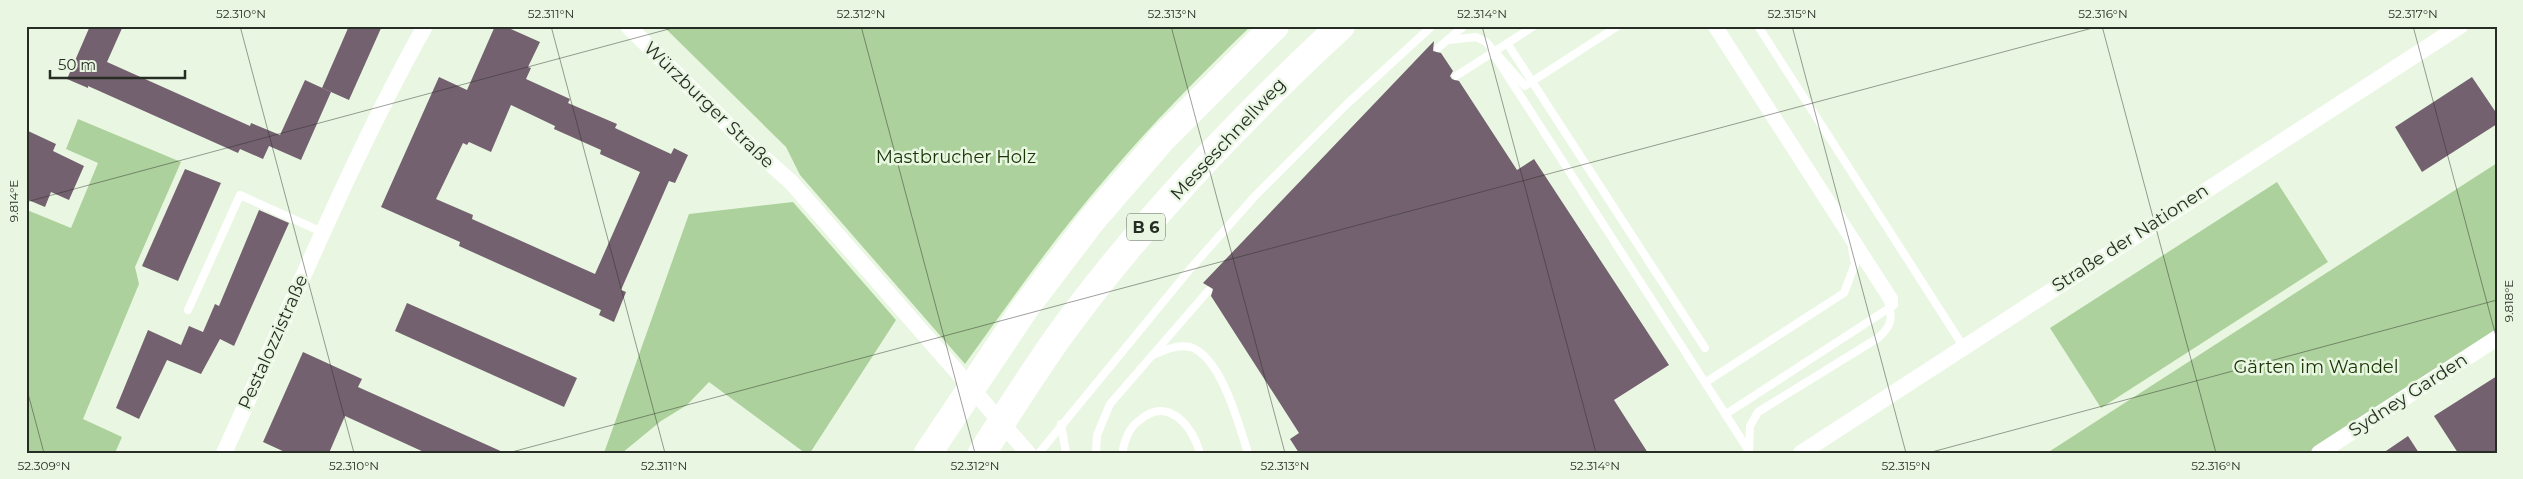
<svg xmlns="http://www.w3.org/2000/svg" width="2523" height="479" font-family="Montserrat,sans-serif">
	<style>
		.green { fill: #add19c }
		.building { fill: #74616f; fill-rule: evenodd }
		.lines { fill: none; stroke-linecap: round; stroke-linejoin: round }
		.lane { stroke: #fff; stroke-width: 8 }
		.street { stroke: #fff; stroke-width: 16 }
		.highway { stroke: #fff; stroke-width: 28 }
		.ticks { fill: none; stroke: #272d25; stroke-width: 1; stroke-opacity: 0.45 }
		.labels { text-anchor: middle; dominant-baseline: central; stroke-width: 5; stroke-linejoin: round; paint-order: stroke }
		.shield { fill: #e9f7e2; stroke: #616a5e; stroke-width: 1 }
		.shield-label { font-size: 16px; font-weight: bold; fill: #272d25 }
		.street-label { font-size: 18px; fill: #272d25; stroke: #e9f7e2 }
		.park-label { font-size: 18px; fill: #193505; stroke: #e9f7e2 }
		.neatline { fill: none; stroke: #272d25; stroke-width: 2 }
		.ticks-label { font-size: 12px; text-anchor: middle; fill: #272d25 }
	</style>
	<rect width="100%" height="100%" fill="#e9f7e2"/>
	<g class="green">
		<path d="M663 26H1251C1201 74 1152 124 1107 177 1056 236 1011 300 965 364L800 175 786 147Z"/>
		<path d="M78 119 181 162 135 267 139 284 83 419 122 437 115 453H26V213L27 210 71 228 98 163 66 149Z"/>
		<path d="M2497 163V338L2319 453H2047Z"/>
		<path d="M2277 182 2328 262 2101 408 2050 328Z"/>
		<path d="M793 202 896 320 810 453H805L709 382 687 405 661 421 622 453H604L689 214Z"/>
	</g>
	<g class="building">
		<path d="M90 26H123L107 62 250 126 251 123 280 135 305 80 331 92 301 160 269 146 263 159 240 149 238 153 88 86V88L67 79Z"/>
		<path d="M349 26H382L349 100 322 88Z"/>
		<path d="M495 26H504L540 42 528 67 531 68 526 79 570 99 568 103 617 124 615 128 671 154 674 148 688 155 675 183 669 181 621 290 626 292 614 322 599 315 601 310 459 246 460 242 381 207 439 77 467 90ZM511 105 555 126 554 129 601 150 600 154 640 172 595 274 472 219 473 215 436 199 463 143 467 145 469 142 491 152Z"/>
		<path d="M1434 41 1433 51 1441 53 1453 71 1450 76 1452 79 1459 81 1517 170 1534 159 1669 365 1614 400 1648 453H1299L1290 439 1299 433 1211 296 1213 289 1203 283Z"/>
		<path d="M2472 77 2497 114V124L2422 172 2395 127Z"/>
		<path d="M26 130 56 144 53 151 84 166 69 200 51 192 45 207 26 199Z"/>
		<path d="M185 169 221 183 178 281 142 266Z"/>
		<path d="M259 210 289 223 234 346 220 339 201 374 167 360 139 419 116 408 148 330 181 345 189 326 203 332 215 304 219 306Z"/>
		<path d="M407 303 577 378 564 407 395 331Z"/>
		<path d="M303 352 362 379 358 387 505 453H426L345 416 329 453H287L263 442Z"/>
		<path d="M2497 376V453H2458L2434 416Z"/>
		<path d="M2408 436 2419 453H2383Z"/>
	</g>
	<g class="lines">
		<g class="lane">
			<path d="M1711 26 1888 301C1893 318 1892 326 1878 338L1758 412 1750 426 1749 451"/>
			<path d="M1719 26 1894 298V305L1726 414"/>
			<path d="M1758 26 1963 346"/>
			<path d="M1448 40 1476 37 1486 42 1525 86 1618 26"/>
			<path d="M1507 43 1705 348"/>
			<path d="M1438 48 1464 26"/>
			<path d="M1493 53 1749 451"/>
			<path d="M1456 76 1534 26"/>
			<path d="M188 310 240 195 322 232"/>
			<path d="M1153 355C1165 350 1177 344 1190 347 1221 356 1239 425 1248 453"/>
			<path d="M1706 382 1844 293 1855 264 1852 248"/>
			<path d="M1061 424 1066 453"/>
			<path d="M1039 453 1191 268 1255 196 1347 104 1432 26"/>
			<path d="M1096 453 1097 435 1110 404 1208 291"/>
			<path d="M1123 453C1122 446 1126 440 1128 434 1131 428 1134 424 1140 420 1168 395 1193 427 1200 453"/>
		</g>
		<g class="street">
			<path d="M628 26 740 137 791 182 1028 453"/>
			<path d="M224 453C290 310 348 164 425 26"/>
			<path d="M1801 453 2460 26"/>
			<path d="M2319 453 2497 338"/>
		</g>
		<g class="highway">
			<path d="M928 453 1025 308 1092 220 1162 139 1275 26"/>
			<path d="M982 453C1007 414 1032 374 1059 336 1141 223 1238 121 1341 26"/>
		</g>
	</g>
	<path class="ticks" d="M240 26 354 453M551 26 665 453M861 26 975 453M1171 26 1285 453M1482 26 1596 453M1792 26 1906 453M2102 26 2216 453M2413 26 2497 340M26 202 680 26M26 386 44 453M508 453 2100 26M1928 453 2497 300"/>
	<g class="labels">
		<rect class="shield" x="1127" y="213.5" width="38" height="27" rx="4"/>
		<g class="shield-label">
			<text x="1146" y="227">B 6</text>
		</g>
		<g class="street-label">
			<text transform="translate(709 105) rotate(44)">Würzburger Straße</text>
			<text transform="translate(1228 139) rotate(-47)">Messeschnellweg</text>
			<text transform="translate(2130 238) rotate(-33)">Straße der Nationen</text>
			<text transform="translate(273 342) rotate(-66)">Pestalozzistraße</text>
			<text transform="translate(2408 395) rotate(-33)">Sydney Garden</text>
		</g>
		<g class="park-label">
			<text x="956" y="157">Mastbrucher Holz</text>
			<text x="2316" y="367">Gärten im Wandel</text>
		</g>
	</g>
	<rect width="2523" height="479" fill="none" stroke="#e9f7e2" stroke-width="55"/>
	<path d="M50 70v8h135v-8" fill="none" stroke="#272d25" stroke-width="2.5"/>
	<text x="58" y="70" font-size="15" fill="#272d25" stroke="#e9f7e2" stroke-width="4" paint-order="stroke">50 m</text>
	<rect x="28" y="28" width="2468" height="424" class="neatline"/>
	<g class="ticks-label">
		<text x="241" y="18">52.310°N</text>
		<text x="551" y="18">52.311°N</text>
		<text x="861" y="18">52.312°N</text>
		<text x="1172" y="18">52.313°N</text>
		<text x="1482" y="18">52.314°N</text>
		<text x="1792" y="18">52.315°N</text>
		<text x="2103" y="18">52.316°N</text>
		<text x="2413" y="18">52.317°N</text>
		<text transform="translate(14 201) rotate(-90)" y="4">9.814°E</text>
		<text transform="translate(2509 301) rotate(-90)" y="4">9.818°E</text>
		<text x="44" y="470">52.309°N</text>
		<text x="354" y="470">52.310°N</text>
		<text x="664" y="470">52.311°N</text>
		<text x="975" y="470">52.312°N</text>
		<text x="1285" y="470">52.313°N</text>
		<text x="1595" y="470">52.314°N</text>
		<text x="1906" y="470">52.315°N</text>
		<text x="2216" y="470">52.316°N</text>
	</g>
</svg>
